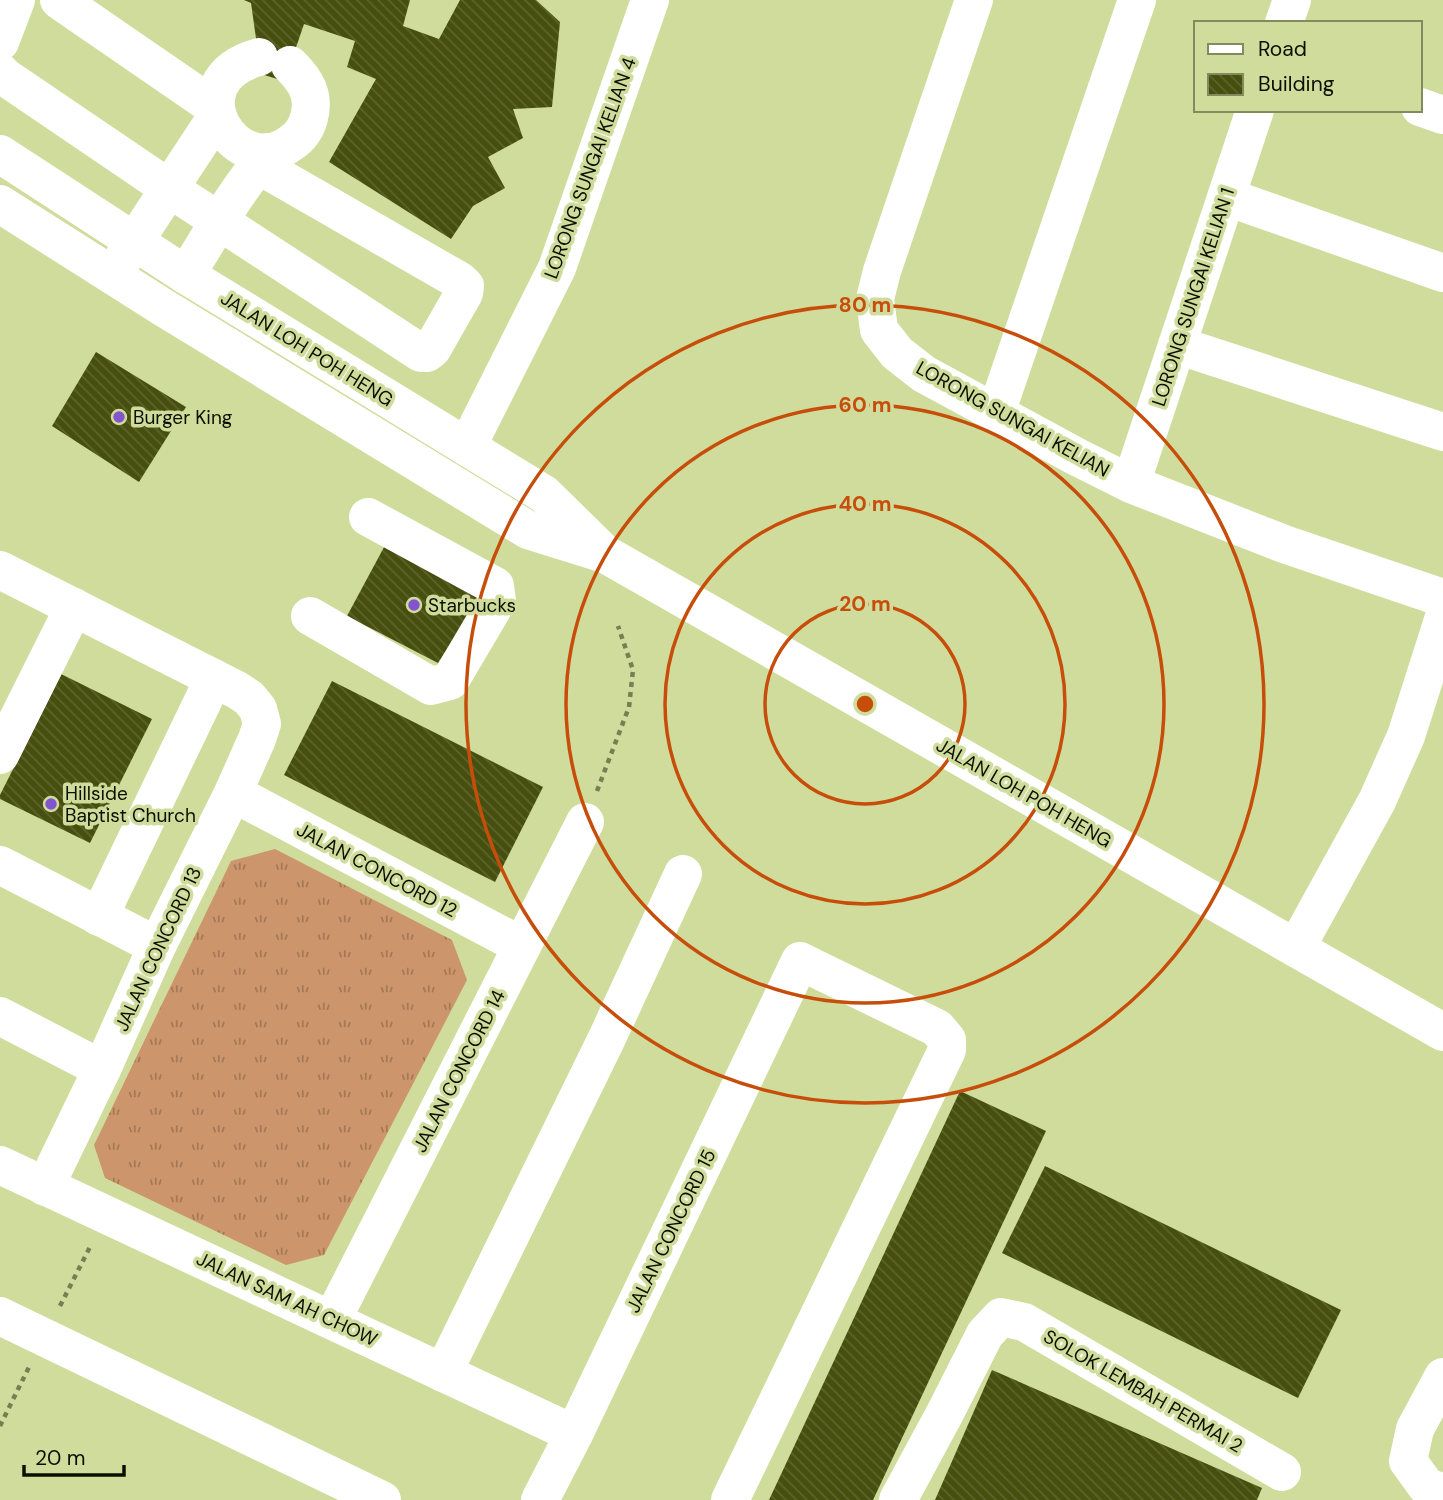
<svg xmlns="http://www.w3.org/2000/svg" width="1443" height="1500" font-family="'DM Sans',sans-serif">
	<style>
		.grass { fill: url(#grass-tufts) }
		.building { fill: url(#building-back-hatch) }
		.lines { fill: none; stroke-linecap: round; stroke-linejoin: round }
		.path { stroke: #767e54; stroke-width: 4.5; stroke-dasharray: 5 5; stroke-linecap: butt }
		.minor { stroke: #fff; stroke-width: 38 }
		.ring { fill: none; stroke: #c74e0a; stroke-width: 3.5 }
		.poi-dot { fill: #8255cf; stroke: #d0dc9c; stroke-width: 2.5 }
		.labels { text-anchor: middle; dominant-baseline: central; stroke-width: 7; stroke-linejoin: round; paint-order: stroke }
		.street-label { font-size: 19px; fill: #0c0f00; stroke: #d0dc9c }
		.poi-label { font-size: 19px; fill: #0c0f00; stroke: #d0dc9c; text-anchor: start }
		.centre { fill: #c74e0a; stroke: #d0dc9c; stroke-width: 3.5 }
		.ring-label { font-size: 21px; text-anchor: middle; font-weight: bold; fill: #c74e0a; stroke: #d0dc9c; stroke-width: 7; stroke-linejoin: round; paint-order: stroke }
	</style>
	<defs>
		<pattern id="grass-tufts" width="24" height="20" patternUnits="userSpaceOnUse" patternTransform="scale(1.75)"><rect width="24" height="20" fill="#cc956c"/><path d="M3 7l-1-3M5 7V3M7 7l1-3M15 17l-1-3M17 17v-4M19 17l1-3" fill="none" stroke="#a47856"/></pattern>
		<pattern id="building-back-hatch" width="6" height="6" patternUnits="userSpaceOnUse" patternTransform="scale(1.75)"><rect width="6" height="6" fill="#464f0e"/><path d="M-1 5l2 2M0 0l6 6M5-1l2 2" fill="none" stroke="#5c642f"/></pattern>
	</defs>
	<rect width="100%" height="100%" fill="#d0dc9c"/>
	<path class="grass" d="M275 849 452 940 467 980 324 1255 286 1265 105 1178 94 1145 231 861Z"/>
	<g class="building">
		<path d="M244 0H410L403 26 439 39 460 0H536L560 22 552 107 513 109 523 138 488 157 505 188 473 206 451 239 329 162 376 79 347 67 355 41 304 24 290 65 287 82 261 74 251 3Z"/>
		<path d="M96 352 186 407 139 482 52 426Z"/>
		<path d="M390 536 482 594 438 663 347 616Z"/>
		<path d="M61 674 152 719 90 843 0 799V795Z"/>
		<path d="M332 681 543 787 495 882 284 775Z"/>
		<path d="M960 1091 1046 1131 873 1500H769Z"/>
		<path d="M1045 1166 1341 1310 1298 1398 1002 1253Z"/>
		<path d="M992 1370 1262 1488 1257 1500H935Z"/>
	</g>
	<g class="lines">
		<g class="path">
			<path d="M597 791 629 707 633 670 618 626"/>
			<path d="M60 1306 91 1245"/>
			<path d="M0 1426 29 1367"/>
		</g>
		<g class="minor">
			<path d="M59 0 216 108"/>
			<path d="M974 0 882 271 875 299 879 330 897 353 924 374 1077 457 1131 484 1284 544 1443 598"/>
			<path d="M1284 23 1292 0"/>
			<path d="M0 42 16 0"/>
			<path d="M259 57C171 81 236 184 291 143 300 137 306 129 309 118 315 95 306 81 290 65"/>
			<path d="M0 72 5 77 170 189 421 353H427L432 349 464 293 465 286 460 281 258 165"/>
			<path d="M1420 107 1443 115"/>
			<path d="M0 154 186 275 544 494 601 550"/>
			<path d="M1227 197 1443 273"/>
			<path d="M0 204 164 308 528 530 605 554 1443 1032"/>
			<path d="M121 262 217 116"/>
			<path d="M186 275C212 233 237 189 269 152"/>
			<path d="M1177 345 1443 432"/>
			<path d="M996 413 1137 0"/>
			<path d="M467 447 557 268 650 0"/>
			<path d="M1131 484 1255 110"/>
			<path d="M0 570 237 690 249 698 258 709 262 724 257 739 233 793 157 946 102 1069 45 1187"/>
			<path d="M310 616 431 686 450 681 497 601 495 586 368 517"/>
			<path d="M0 755 74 607"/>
			<path d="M233 793 522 946"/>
			<path d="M0 865 157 946"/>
			<path d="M99 917 214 678"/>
			<path d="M1296 948 1377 801 1406 736 1443 620"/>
			<path d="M0 1016 102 1069"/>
			<path d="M0 1165 574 1434"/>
			<path d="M0 1316 382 1500"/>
			<path d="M332 1320 585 822"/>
			<path d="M443 1373 607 1038 683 874"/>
			<path d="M1443 1377 1415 1429 1408 1461 1426 1486 1443 1493"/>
			<path d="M540 1500 574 1434 800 961 937 1028 947 1040V1050L730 1500"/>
			<path d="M898 1500 945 1413 985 1334 1001 1317 1024 1322 1282 1472"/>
		</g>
	</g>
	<g class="ring">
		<circle cx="865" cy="704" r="100"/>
		<circle cx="865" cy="704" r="200"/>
		<circle cx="865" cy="704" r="299"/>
		<circle cx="865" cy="704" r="399"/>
	</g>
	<g class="poi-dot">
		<circle cx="119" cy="417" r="7"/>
		<circle cx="414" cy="605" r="7"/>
		<circle cx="51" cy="804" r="7"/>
	</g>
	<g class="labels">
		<g class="street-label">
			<text transform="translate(590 168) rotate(-70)">LORONG SUNGAI KELIAN 4</text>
			<text transform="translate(1193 297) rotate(-72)">LORONG SUNGAI KELIAN 1</text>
			<text transform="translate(307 349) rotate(32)">JALAN LOH POH HENG</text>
			<text transform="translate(1013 419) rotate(29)">LORONG SUNGAI KELIAN</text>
			<text transform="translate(1024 793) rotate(30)">JALAN LOH POH HENG</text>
			<text transform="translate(377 870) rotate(28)">JALAN CONCORD 12</text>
			<text transform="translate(158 949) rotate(-65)">JALAN CONCORD 13</text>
			<text transform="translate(459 1071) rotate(-63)">JALAN CONCORD 14</text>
			<text transform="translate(671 1231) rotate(-64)">JALAN CONCORD 15</text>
			<text transform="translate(287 1299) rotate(25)">JALAN SAM AH CHOW</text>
			<text transform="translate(1143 1391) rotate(30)">SOLOK LEMBAH PERMAI 2</text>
		</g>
		<g class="poi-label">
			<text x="133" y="417">Burger King</text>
			<text x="428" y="605">Starbucks</text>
			<text x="65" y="793">Hillside<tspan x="65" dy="22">Baptist Church</tspan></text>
		</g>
	</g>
	<circle cx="865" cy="704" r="10" class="centre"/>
	<g class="ring-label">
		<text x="865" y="312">80 m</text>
		<text x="865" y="412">60 m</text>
		<text x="865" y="511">40 m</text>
		<text x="865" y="611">20 m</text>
	</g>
	<rect x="1194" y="21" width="228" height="91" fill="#d0dc9c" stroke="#828a5e" stroke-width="2"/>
	<rect x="1208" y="44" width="35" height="10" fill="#ffffff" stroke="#828a5e" stroke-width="2"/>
	<text x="1258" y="56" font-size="21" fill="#0c0f00">Road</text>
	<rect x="1208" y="74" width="35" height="21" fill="url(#building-back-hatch)" stroke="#828a5e" stroke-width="2"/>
	<text x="1258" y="91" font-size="21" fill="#0c0f00">Building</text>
	<path d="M24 1465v10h100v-10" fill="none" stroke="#0c0f00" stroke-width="3.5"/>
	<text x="35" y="1465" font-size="21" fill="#0c0f00" stroke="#d0dc9c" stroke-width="5" paint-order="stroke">20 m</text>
</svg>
